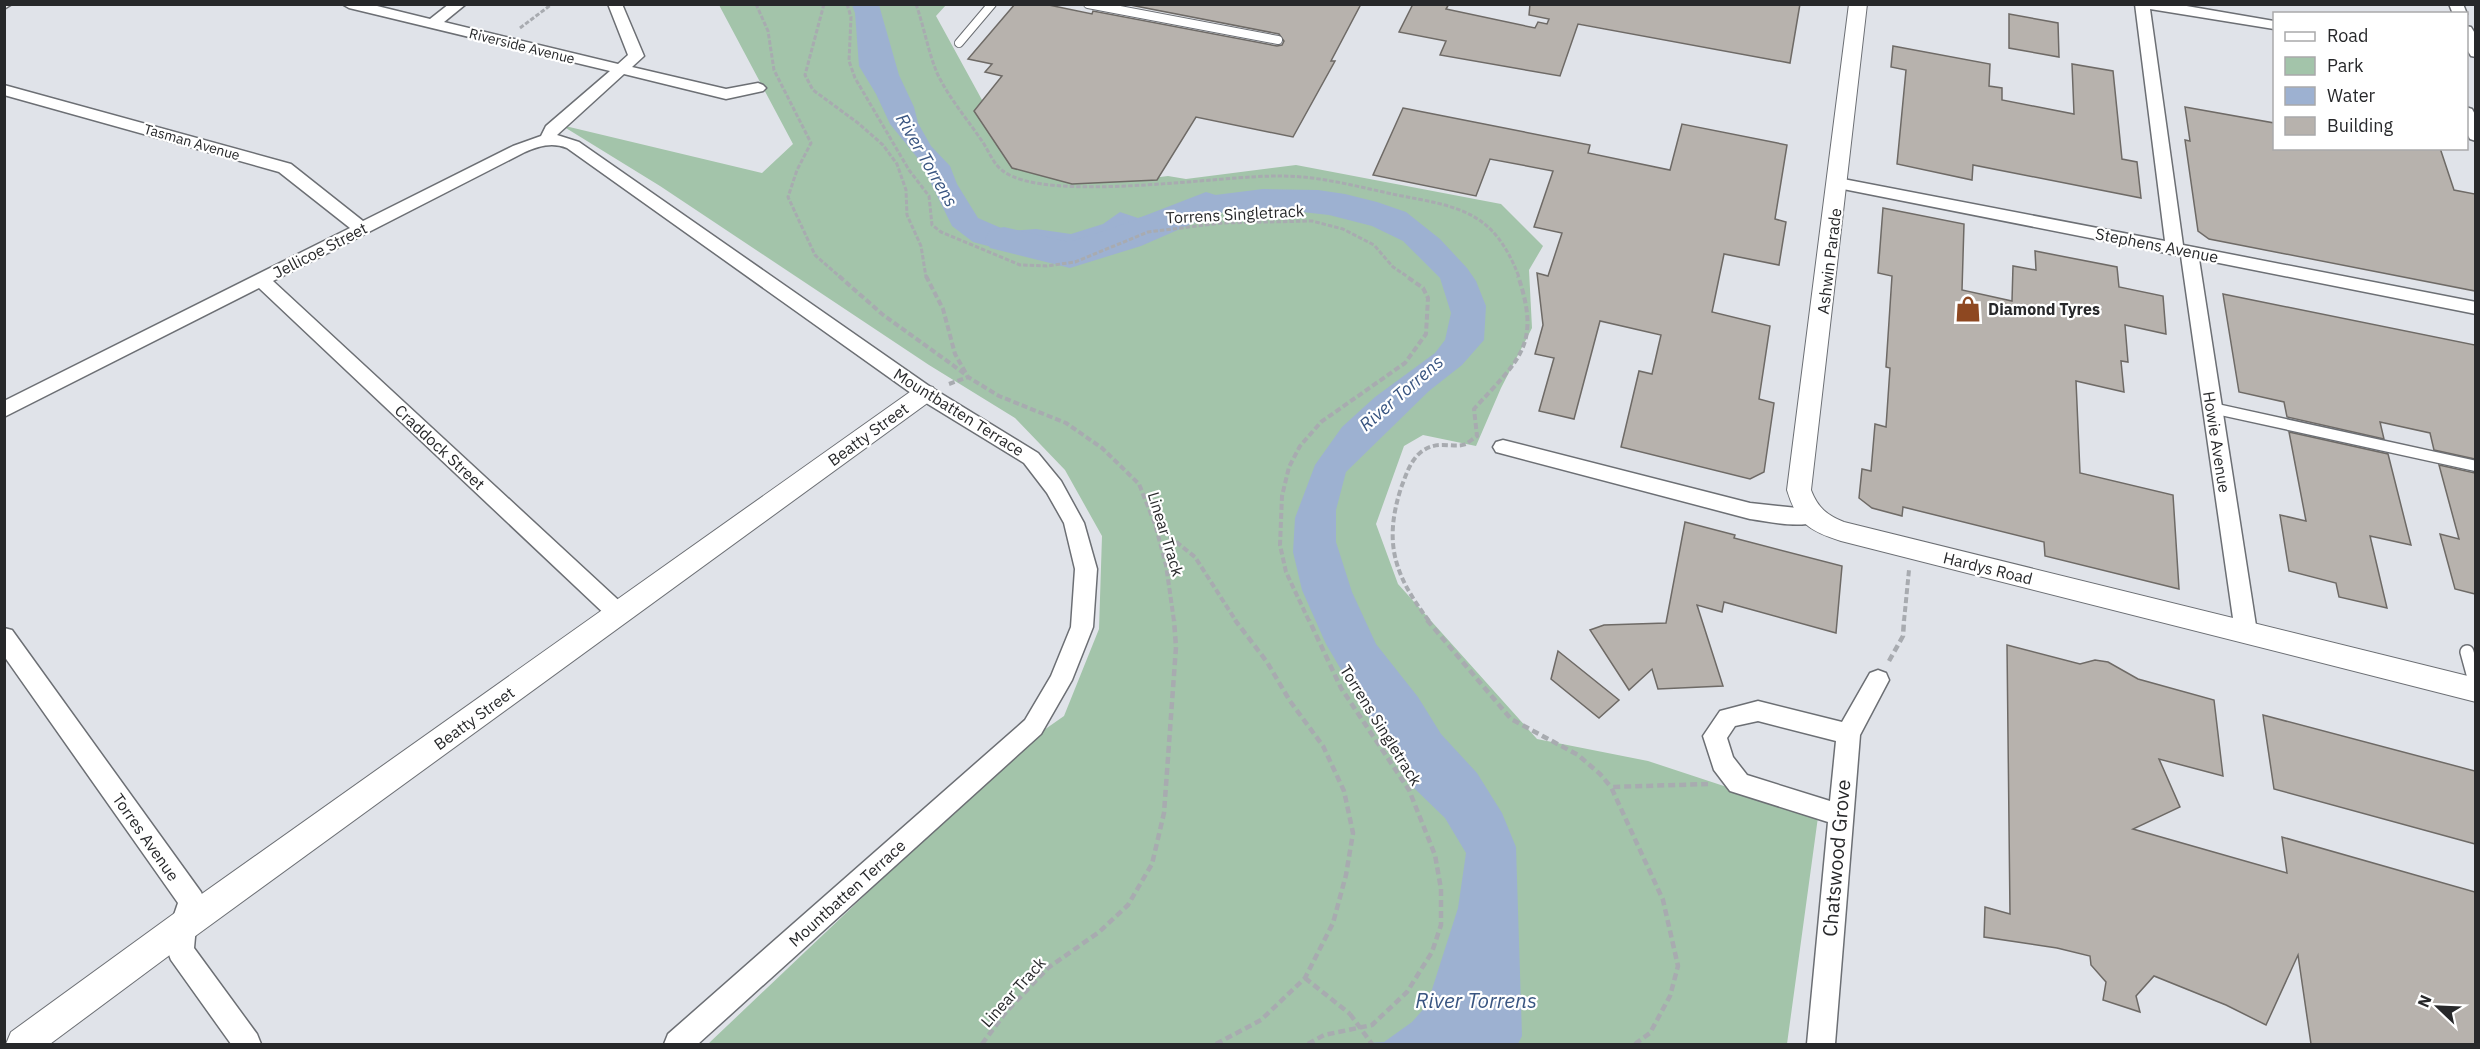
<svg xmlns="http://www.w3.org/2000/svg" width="2480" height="1049" font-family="'IBM Plex Sans',sans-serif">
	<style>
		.green { fill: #a3c4aa }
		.water { fill: #9db1d1 }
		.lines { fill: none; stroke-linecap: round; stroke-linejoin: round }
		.river { fill: #9db1d1; fill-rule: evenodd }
		.building { fill: #b7b2ad; stroke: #6e6a66; stroke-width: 1.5 }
		.service-far2-casing { stroke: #6c6f74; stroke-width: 10 }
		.service-far1-casing { stroke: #6c6f74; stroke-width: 13 }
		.service-casing { stroke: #6c6f74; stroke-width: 16 }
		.minor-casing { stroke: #6c6f74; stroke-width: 3 }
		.tertiary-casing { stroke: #6c6f74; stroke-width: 2 }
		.path-far2 { stroke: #a8abb0; stroke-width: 3; stroke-dasharray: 4.5 2; stroke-linecap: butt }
		.path-far1 { stroke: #a8abb0; stroke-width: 4; stroke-dasharray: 6 3; stroke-linecap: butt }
		.path { stroke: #a8abb0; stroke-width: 4.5; stroke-dasharray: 7 4; stroke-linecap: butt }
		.service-far2 { stroke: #fff; stroke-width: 8 }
		.service-far1 { stroke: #fff; stroke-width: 10 }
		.service { stroke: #fff; stroke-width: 13 }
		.minor { fill: #fff; fill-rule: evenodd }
		.tertiary { fill: #fff; fill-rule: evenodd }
		.path-bridge { stroke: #a8abb0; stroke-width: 4.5; stroke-dasharray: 7 4; stroke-linecap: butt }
		.labels { text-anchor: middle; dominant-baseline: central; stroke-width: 4.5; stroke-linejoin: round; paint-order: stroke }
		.far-street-label { font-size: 14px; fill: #27282a; stroke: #fff }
		.street-label { font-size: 16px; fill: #27282a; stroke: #fff }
		.poi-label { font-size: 16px; font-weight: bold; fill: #27282a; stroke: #fff; text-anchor: start }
		.water-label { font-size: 18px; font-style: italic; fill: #395581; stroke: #fff }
		.near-street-label { font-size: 20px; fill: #27282a; stroke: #fff }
		.near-water-label { font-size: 21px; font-style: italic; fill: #395581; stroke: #fff }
	</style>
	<rect width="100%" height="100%" fill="#e0e3e9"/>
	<path class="green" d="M719 5H946L936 16 1016 162 1120 182 1168 176 1186 179 1296 165 1501 204 1543 246 1529 270 1532 328 1501 388 1476 446 1423 435 1404 446 1376 524 1398 584 1537 739 1648 761 1818 817 1787 1044H708L1024 744 1064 716 1099 629 1102 536 1065 470 1015 418 929 365 660 186 561 125 762 173 793 144Z"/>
	<path class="water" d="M852 5H879L899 75 914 107 918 123 931 146 950 166 957 184 978 218 1008 231 1036 229 1071 234 1103 224 1120 212 1138 218 1215 195 1263 189 1318 190 1345 194 1377 202 1406 212 1440 239 1467 268 1476 281 1486 306 1484 340 1462 365 1429 391 1346 472 1336 510V542L1352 592 1376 644 1418 697 1441 734 1477 773 1502 813 1516 847 1522 1036 1518 1044H1350L1384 1042 1412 1022 1427 1005 1458 908 1466 853 1445 818 1414 788 1377 731 1326 644 1302 590 1293 552 1295 518 1315 465 1342 427 1375 397 1435 353 1445 340 1451 313 1440 278 1403 241 1372 226 1329 215 1302 212H1225L1133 231 1058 256 1033 258 973 242 952 226 920 161 890 124 876 94 859 66 855 13Z"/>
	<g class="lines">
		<path class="river" d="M1206 192 1219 196 1225 204 1219 212 1141 246 1070 268 990 248 985 239 990 230 1004 227 1069 242 1113 228Z"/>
	</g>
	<g class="building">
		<path d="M1015 4H1044L1092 14 1093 11 1277 46 1282 45 1284 41 1279 34 1125 4H1361L1331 61H1335L1293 137 1196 117 1157 180 1072 184 1012 168 974 111 1002 76 985 72 992 64 968 59Z"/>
		<path d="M1413 4H1449L1446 9 1535 28 1538 22 1547 24 1549 19 1529 15 1530 4H1800L1790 63 1578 24 1560 76 1440 55 1446 41 1399 32Z"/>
		<path d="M2009 14 2058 23 2059 57 2009 48Z"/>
		<path d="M1893 46 1990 64 1989 86 2002 88V100L2074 114 2072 64 2113 71 2122 159 2137 162 2141 198 1973 165 1972 180 1897 164 1906 70 1891 67Z"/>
		<path d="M2185 107 2274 123V148H2440L2454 190 2475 194V291L2209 239 2198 231 2185 140 2190 141Z"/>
		<path d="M1403 108 1590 145 1588 153 1670 170 1682 124 1787 145 1775 219 1786 222 1779 265 1724 254 1712 312 1770 326 1759 399 1774 403 1764 472 1750 479 1621 447 1639 371 1652 374 1661 335 1600 321 1574 419 1539 411 1554 358 1535 354 1543 325 1537 273 1548 276 1562 233 1534 227 1553 171 1490 159 1476 196 1373 175Z"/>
		<path d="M1883 208 1964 224 1962 290 2012 301 2013 266 2036 270 2035 251 2117 267 2119 287 2163 296 2166 334 2125 325 2128 362 2121 361 2124 392 2076 381 2080 473 2173 495 2179 589 2045 556 2044 542 1903 507 1902 516 1872 508 1859 498 1862 469 1871 471 1875 424 1886 427 1890 368 1886 367 1892 276 1878 273Z"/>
		<path d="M2223 294 2475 345V459L2434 450 2430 433 2380 422 2384 439 2287 417 2284 402 2239 392Z"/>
		<path d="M2289 432 2388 454 2411 545 2370 536 2387 608 2339 597 2336 583 2289 571 2280 515 2306 521Z"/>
		<path d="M2439 465 2475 473V594L2455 589 2440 534 2459 539Z"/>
		<path d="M1685 522 1735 535 1734 538 1842 566 1836 633 1724 602 1722 612 1697 605 1723 686 1658 689 1652 669 1629 690 1590 630 1604 625 1666 623Z"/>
		<path d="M2007 645 2080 664 2095 660 2108 662 2138 679 2214 700 2223 776 2159 759 2180 807 2133 829 2287 873 2282 837 2475 892V1044H2311L2298 955 2266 1025 2226 1005 2154 976 2136 996 2140 1012 2103 1000 2106 982 2091 965 2090 956 2057 948 1984 937 1985 907 2010 914Z"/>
		<path d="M1558 651 1619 700 1599 718 1551 679Z"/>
		<path d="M2263 715 2475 771V844L2274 789Z"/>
	</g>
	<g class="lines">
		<g class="service-far2-casing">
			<g id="service-far2">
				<path d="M1088 4 1278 40"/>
				<path d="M959 43 992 4"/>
			</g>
		</g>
		<g class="service-far1-casing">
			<path id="service-far1" d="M2212 408 2476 466"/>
		</g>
		<g class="service-casing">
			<path id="service" d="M2467 652 2476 685"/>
		</g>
		<g class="minor-casing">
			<g id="minor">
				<path d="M4 4H12L4 9Z"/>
				<path d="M342 4H369L430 19 449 4H466L444 22 618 64 628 55 608 4H622L644 56 632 67 726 89 758 83 763 85 766 88 763 91 726 99 624 74 557 135 579 142 932 388 1038 453 1061 481 1084 523 1097 569 1093 627 1072 680 1041 734 698 1044H664L668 1034 1025 720 1051 676 1071 627 1075 569 1064 523 1047 493 1024 463 918 398 567 148C552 142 539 146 525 152L273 281 627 608 630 614 627 620 619 623 611 620 259 288 4 417V401L350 228 279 172 4 95V85L291 164 363 221 513 146 541 136 546 126 610 71 349 8Z"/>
				<path d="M2135 4H2175L2274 21V29L2150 9 2183 245 2476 302V314L2199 259 2257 632 2254 639 2246 641 2238 639 2235 632 2181 256 1838 188 1832 187 1830 183 1832 179 1838 178 2165 241Z"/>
				<path d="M2449 4H2463L2467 14H2453Z"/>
				<path d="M2466 26 2471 27 2476 35V57L2471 56 2466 48Z"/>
				<path d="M2466 107 2472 109 2476 116V141L2470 139 2466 132Z"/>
				<path d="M1503 440 1750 503 1817 510 1820 516 1817 522C1796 528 1771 522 1750 519L1496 452 1493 447 1496 442Z"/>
				<path d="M4 628 12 630 201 892 205 901 196 926 194 948 257 1034 261 1044H231L171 960C163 942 172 921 178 903L4 656Z"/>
				<path d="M1878 670 1886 673 1889 680 1860 735 1835 1044H1807L1828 822 1730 791 1714 770 1703 736 1720 711 1758 701 1842 722 1870 673ZM1758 721 1836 741 1830 801 1747 775 1733 757 1727 738 1735 726Z"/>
			</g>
		</g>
		<g class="tertiary-casing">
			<g id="tertiary">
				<path d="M1849 4H1867L1811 490C1818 508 1827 515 1844 522L2476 678V702L1841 541C1809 531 1797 523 1787 490Z"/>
				<path d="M925 385 933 387 937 393 933 399 194 937 50 1044H6L11 1032 172 915 917 387Z"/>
			</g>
		</g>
		<g class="path-far2">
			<path d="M756 4 768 31 774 70 811 143 797 170 788 197 815 255 840 277"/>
			<path d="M824 4 805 75 813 90 858 123 883 145 897 164 906 190 907 215 921 246 926 277"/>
			<path d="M847 4 851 17 849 61 855 78 909 170 929 196 932 225 941 232 1020 265 1047 266 1075 262 1148 232 1222 223 1312 221 1343 229 1374 245 1393 267 1408 277"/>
			<path d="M916 4C924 27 928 51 937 73 949 98 967 119 982 141 989 151 993 164 1003 171 1046 204 1221 175 1281 176 1320 176 1359 187 1397 195 1460 207 1494 211 1519 277"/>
			<path d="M520 28 552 4"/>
		</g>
		<g class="path-far1">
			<path d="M839 276 882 314 965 374"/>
			<path d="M926 276 943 309 955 354 968 377 999 396 1066 423 1102 448 1139 484 1155 524 1166 565 1174 621"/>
			<path d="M949 384 968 377"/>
			<path d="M1155 525 1195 557 1236 621"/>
			<path d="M1309 621 1286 572 1280 545 1282 496 1289 467 1300 446 1321 422 1405 363 1426 334 1428 298 1423 288 1406 276"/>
			<path d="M1429 621C1395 576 1383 544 1401 488 1406 475 1410 461 1421 452 1438 439 1453 449 1466 444 1469 442 1474 438 1477 436L1474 409C1518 360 1542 346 1518 276"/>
			<path d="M1904 621 1909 570"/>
		</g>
		<g class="path">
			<path d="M1427 620 1511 719 1578 755 1600 774 1611 787"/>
			<path d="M1889 661 1903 636 1904 620"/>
			<path d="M1305 978 1350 1014"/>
			<path d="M982 1044 1006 1012 1048 968 1099 932 1128 905 1152 864 1164 813 1176 647 1174 620"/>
			<path d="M1216 1044 1261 1020 1305 978 1333 923 1346 875 1353 833 1344 791 1323 746 1290 701 1267 662 1235 620"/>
			<path d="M1308 1044 1324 1035 1372 1025 1407 992 1432 952 1441 925V889L1435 855 1409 790 1341 688 1309 620"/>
			<path d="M1635 1044 1650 1033 1670 996 1678 966 1663 900 1611 787 1708 784"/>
		</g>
		<use href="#service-far2" class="service-far2"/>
		<use href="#service-far1" class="service-far1"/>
		<use href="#service" class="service"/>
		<use href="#minor" class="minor"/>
		<use href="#tertiary" class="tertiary"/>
		<path class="path-bridge" d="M1350 1014 1372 1044"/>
	</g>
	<defs>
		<g id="shop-bare" transform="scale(2.07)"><path d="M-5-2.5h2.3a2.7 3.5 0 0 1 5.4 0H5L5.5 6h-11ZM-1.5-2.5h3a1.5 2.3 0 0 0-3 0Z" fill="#8e4821" stroke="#fff" stroke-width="2.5" paint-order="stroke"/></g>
	</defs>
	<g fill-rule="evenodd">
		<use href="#shop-bare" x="1968" y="309"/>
	</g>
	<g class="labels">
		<g class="far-street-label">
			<text transform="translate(522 46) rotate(14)">Riverside Avenue</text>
			<text transform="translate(192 142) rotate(16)">Tasman Avenue</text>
		</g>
		<g class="street-label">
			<text transform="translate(1235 214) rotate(-3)">Torrens Singletrack</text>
			<text transform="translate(2157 245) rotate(11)">Stephens Avenue</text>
			<text transform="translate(320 250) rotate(-27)">Jellicoe Street</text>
			<text transform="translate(1829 261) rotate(-83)">Ashwin Parade</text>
			<text transform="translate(959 412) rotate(32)">Mountbatten Terrace</text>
			<text transform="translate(868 434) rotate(-36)">Beatty Street</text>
			<text transform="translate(2217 442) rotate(81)">Howie Avenue</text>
			<text transform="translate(440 447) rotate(43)">Craddock Street</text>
			<text transform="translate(1166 534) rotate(73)">Linear Track</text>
			<text transform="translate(1988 568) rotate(14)">Hardys Road</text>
			<text transform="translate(474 718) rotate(-36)">Beatty Street</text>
			<text transform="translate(1381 725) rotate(58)">Torrens Singletrack</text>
			<text transform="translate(146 837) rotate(55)">Torres Avenue</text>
			<text transform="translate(847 893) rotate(-42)">Mountbatten Terrace</text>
			<text transform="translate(1013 992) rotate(-48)">Linear Track</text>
		</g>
		<g class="poi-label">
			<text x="1988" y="309">Diamond Tyres</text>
		</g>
		<g class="water-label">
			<text transform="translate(927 160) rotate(60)">River Torrens</text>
			<text transform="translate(1401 393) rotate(-41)">River Torrens</text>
		</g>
		<g class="near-street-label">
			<text transform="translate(1836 858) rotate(-85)">Chatswood Grove</text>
		</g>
		<g class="near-water-label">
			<text x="1476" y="1000">River Torrens</text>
		</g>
	</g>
	<rect width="2480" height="1049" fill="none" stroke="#27282a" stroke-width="12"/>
	<rect x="2273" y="12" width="195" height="138" fill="#ffffff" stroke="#a9a9aa" stroke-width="1.5"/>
	<rect x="2285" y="32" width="30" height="9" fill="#ffffff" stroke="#a9a9aa" stroke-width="1.5"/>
	<text x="2327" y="42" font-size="18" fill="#27282a">Road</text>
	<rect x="2285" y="57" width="30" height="18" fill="#a3c4aa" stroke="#a9a9aa" stroke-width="1.5"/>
	<text x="2327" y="72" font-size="18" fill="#27282a">Park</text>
	<rect x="2285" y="87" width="30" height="18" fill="#9db1d1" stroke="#a9a9aa" stroke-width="1.5"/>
	<text x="2327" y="102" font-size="18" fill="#27282a">Water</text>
	<rect x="2285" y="117" width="30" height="18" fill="#b7b2ad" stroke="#a9a9aa" stroke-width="1.5"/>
	<text x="2327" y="132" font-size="18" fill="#27282a">Building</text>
	<g transform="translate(2438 1007) rotate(293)" stroke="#ffffff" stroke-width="4.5" paint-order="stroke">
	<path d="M0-4.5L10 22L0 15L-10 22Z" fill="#27282a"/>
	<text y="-9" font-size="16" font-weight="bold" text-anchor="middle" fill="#27282a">N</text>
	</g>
</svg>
